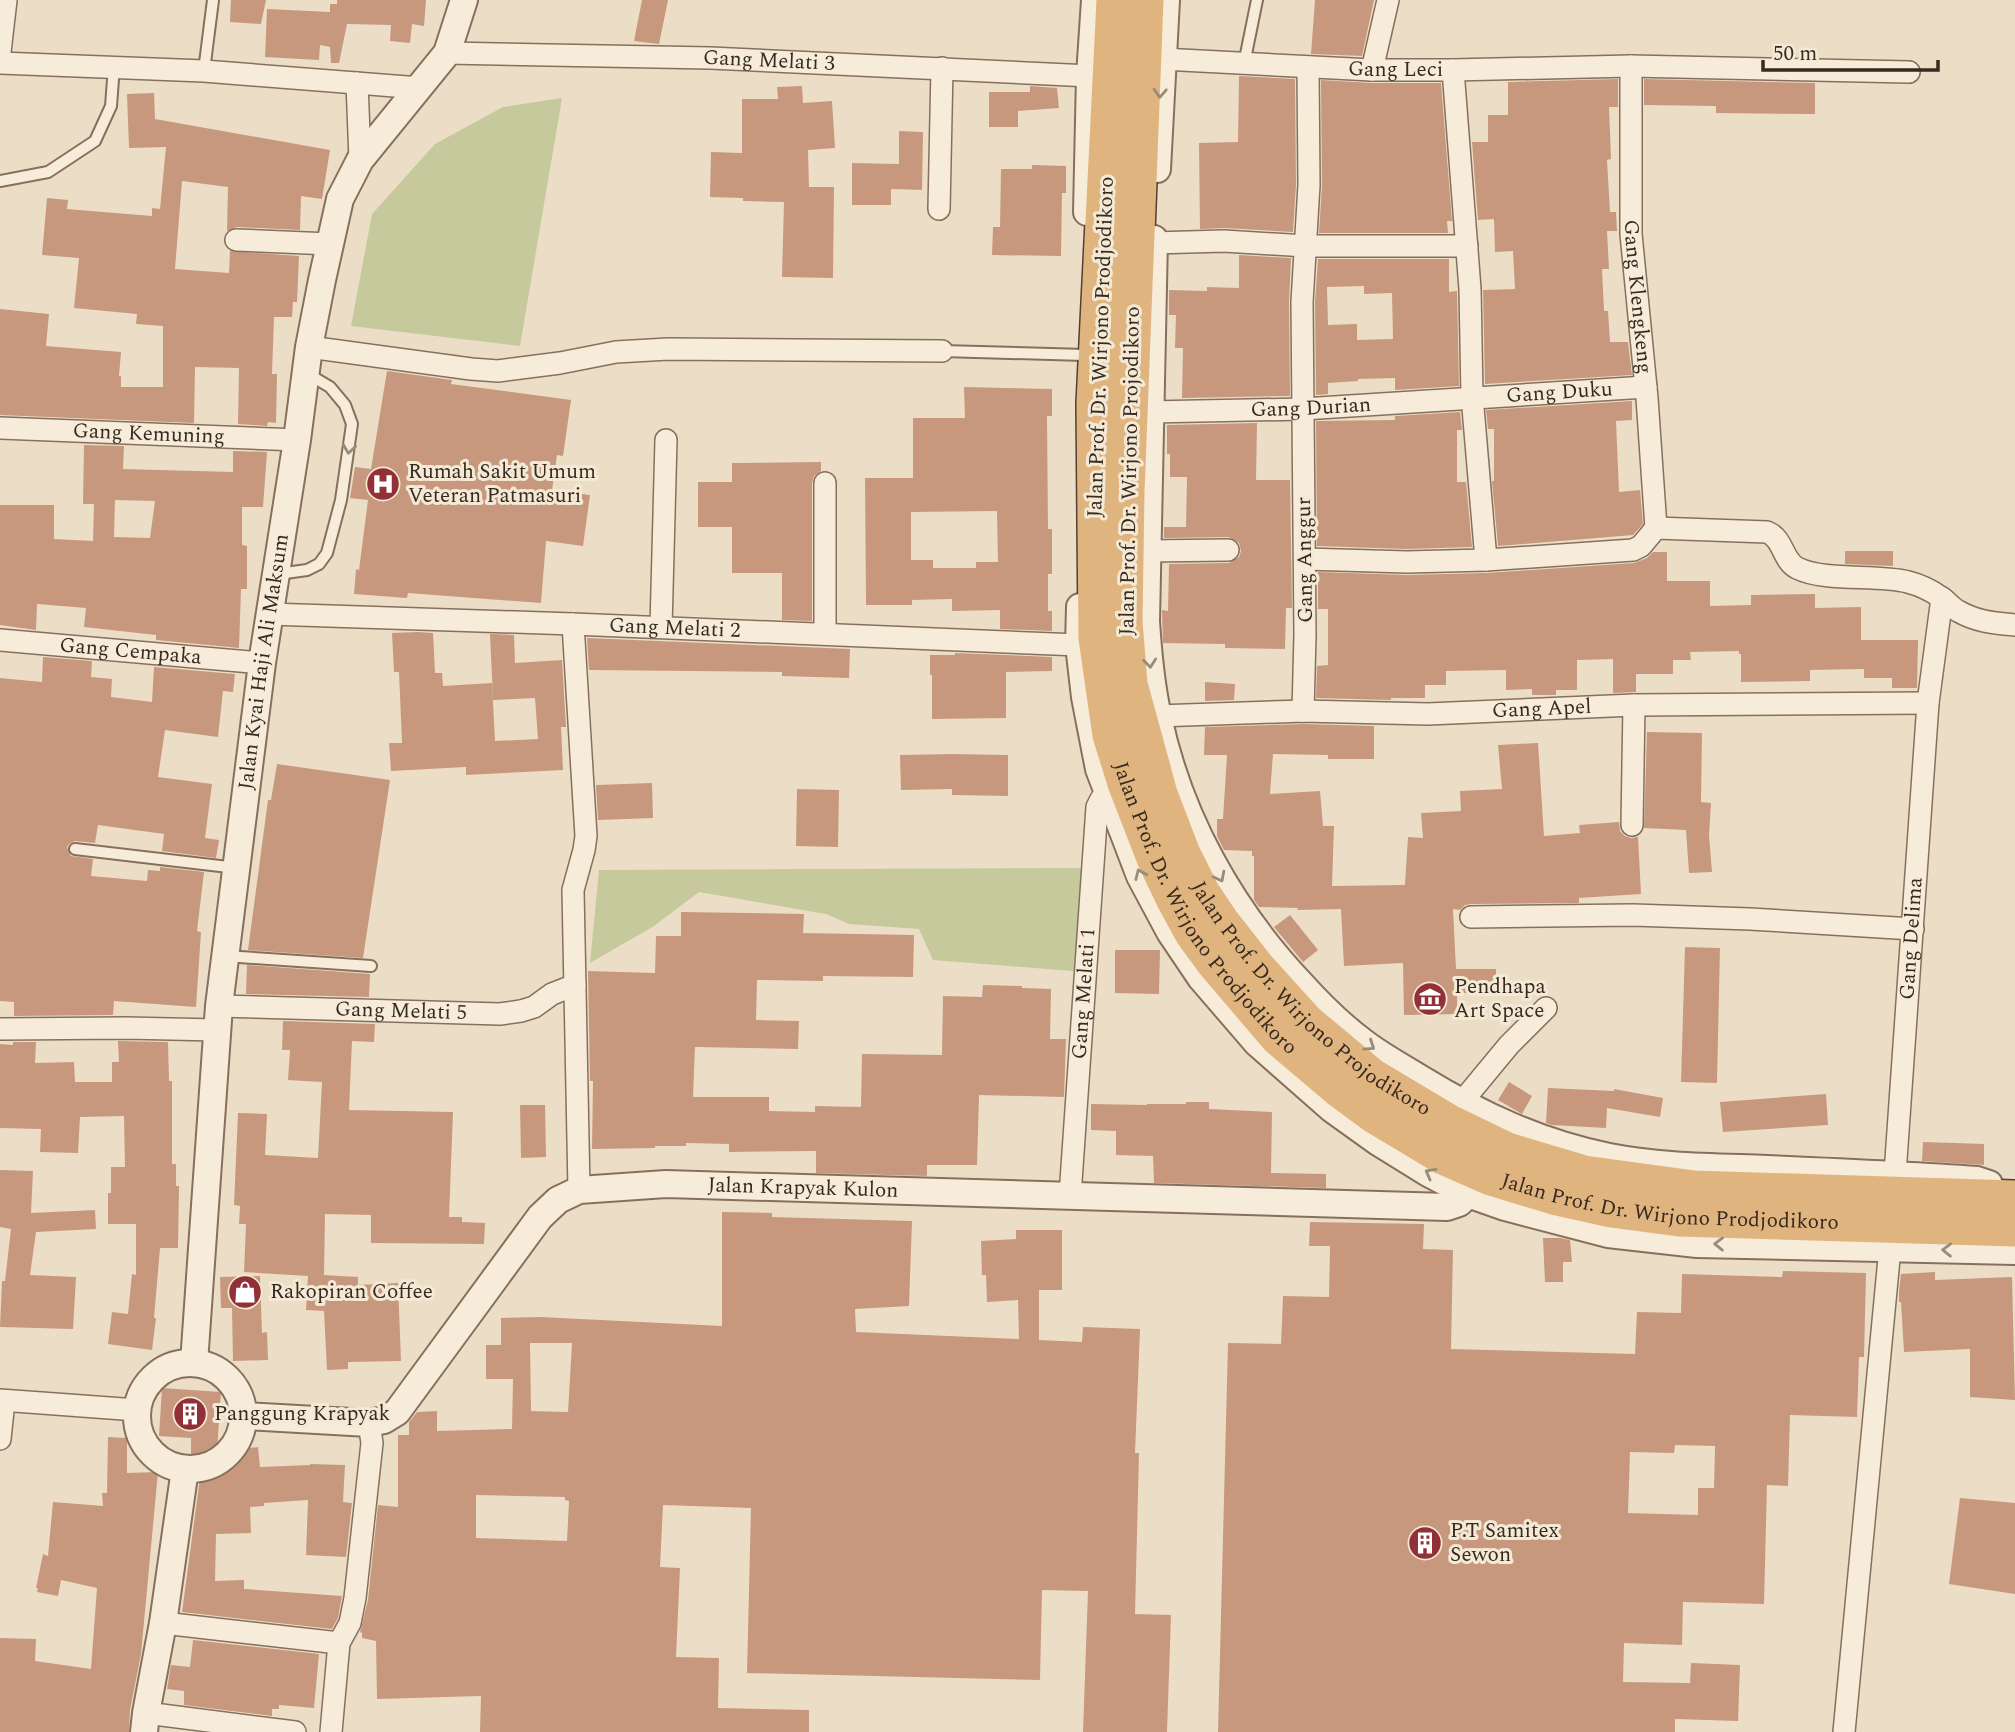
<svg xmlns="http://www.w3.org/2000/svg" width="2015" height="1732" font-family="Spectral,serif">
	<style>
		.green { fill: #c6c99b }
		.building { fill: #c7987e; fill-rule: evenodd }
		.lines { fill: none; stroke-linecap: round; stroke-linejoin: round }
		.service-casing { stroke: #86705d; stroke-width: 14 }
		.minor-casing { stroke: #86705d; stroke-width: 24 }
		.tertiary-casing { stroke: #86705d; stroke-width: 30 }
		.trunk-casing { stroke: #543f31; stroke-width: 40 }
		.service { stroke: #f7ecd9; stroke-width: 10 }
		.minor { stroke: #f7ecd9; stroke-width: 21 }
		.tertiary { stroke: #f7ecd9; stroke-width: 26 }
		.trunk { stroke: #e0b47f; stroke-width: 37 }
		.oneway { stroke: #978b7c }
		.labels { text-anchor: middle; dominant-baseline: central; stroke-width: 6; stroke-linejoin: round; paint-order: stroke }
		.street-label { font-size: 21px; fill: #372a20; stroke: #f3e9d5 }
		.poi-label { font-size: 21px; fill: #372a20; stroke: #f3e9d5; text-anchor: start }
	</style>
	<rect width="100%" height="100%" fill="#ecdec6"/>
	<g class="green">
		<path d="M562 98 520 346 351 326 372 214 435 144 503 107Z"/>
		<path d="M1092 868 1084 972 933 960 919 929 849 924 826 914 699 892 654 926 590 963 599 870Z"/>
	</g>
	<g class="building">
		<path d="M231 0H266L261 24 230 22Z"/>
		<path d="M337 0H426L424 26 412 24 410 43 390 41 391 25 347 24 339 63H331L330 47 320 45 319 60 265 57 267 9 330 12V4H337Z"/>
		<path d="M642 0H668L659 44 634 41Z"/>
		<path d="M1315 0H1374L1362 56 1311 54Z"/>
		<path d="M1239 76 1295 79 1296 185 1293 232 1225 228 1200 229 1199 143 1238 142Z"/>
		<path d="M1618 79V107H1609L1611 159 1607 160 1610 212H1616L1617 231H1607L1609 269H1602L1604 311H1608L1610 342H1628L1632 375 1485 384 1483 290 1515 289 1513 251 1495 252 1494 219 1478 220 1472 142H1488V115H1508V82Z"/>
		<path d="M1644 79 1815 83V114L1716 113V106L1644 105Z"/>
		<path d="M1321 80 1372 83H1441L1452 221H1447L1448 233H1319L1322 185Z"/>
		<path d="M802 86 803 103 832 101 835 148 808 150 809 187H834L833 278 782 277 784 202 743 201V198L710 197 711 152 742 153V99H778L777 87Z"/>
		<path d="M1030 86 1057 88 1059 108 1018 111V127H989V92H1030Z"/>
		<path d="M154 93 155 119 330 150 322 199 301 196 300 230 237 227 227 231 228 187 182 181 175 269 229 273 230 251 299 256 297 302H293L292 317H274L272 374H277L276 423 268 422 267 426 238 424 239 368 195 367 194 423 0 415V309L49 314 46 346 121 352 119 376H121V387H163V326L136 324 137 314 74 308 79 258 42 255 47 198 68 200 67 209 152 216V208L160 209 166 147 129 148 127 94Z"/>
		<path d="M899 131 923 132 922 190 891 189V205H852V163L899 164Z"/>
		<path d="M1032 165 1066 166V193H1062L1061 256 992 255 993 227H1000L1001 169H1032Z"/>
		<path d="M1239 255 1291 258 1289 302 1290 396 1182 398 1183 348H1175L1176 315H1169V290L1207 291V287L1239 288Z"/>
		<path d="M1318 259H1449V292L1457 291 1459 386 1395 390V378L1358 379V381L1328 383V394L1316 395 1315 302ZM1364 286V294L1392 293 1393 339 1357 340V324L1328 325 1327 287Z"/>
		<path d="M387 371 452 380 451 384 571 400 563 456 557 455 552 490 590 495 583 546 546 541 541 603 408 593 407 598 354 594 356 569 359 570 368 500 350 498 355 467 371 469Z"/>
		<path d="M964 387 1052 389V416H1047L1048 529H1052V574H1048V611H1052V631L1000 629V610L952 611V599L912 600V605H866L865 478H913V418H965ZM997 511 998 562H976V568H933V560H911V512Z"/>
		<path d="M1632 401V420L1616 421 1619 492 1640 490 1643 524 1633 535 1498 546 1492 481H1494V429H1488L1486 410Z"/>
		<path d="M1460 412 1462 430H1457V482H1466L1472 547 1407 549 1317 546 1316 421 1395 420V416Z"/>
		<path d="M1257 423 1256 480H1290L1292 608H1286L1285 649 1225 648V644L1163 643 1162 610 1168 611 1169 564 1229 563 1239 557 1241 551 1239 543 1229 537 1164 538V527H1186L1187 477H1170V454H1167V425Z"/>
		<path d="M84 445 124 446 123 469 233 472V451L267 452 263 507H242V545L247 546V589H241L239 648 156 640V635L84 627 86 608 37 604 36 630 0 625V505H54V539L93 541 94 504H83ZM115 500 155 501 150 538 114 537Z"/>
		<path d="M821 462V471L814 476 812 483V621L782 620V573H732V527H698V482H732V463Z"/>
		<path d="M1845 551H1893V566L1845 564Z"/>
		<path d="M1653 552H1667V581H1710V606L1751 605V595L1815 594V608L1861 607V640H1918L1917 688H1892V678H1864V669L1810 670V681L1741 682V654H1739V651L1690 652 1691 660H1673V674H1636V692L1613 693V659L1577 660V690H1556V695H1532V689L1506 690V670L1446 671V685H1425V698H1391V700L1316 698 1317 666 1328 665V609H1318V572L1407 575 1486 573 1634 563 1647 558Z"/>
		<path d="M418 632 433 633 435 673H442L443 686 492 683 495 741 538 739 535 698 493 700 490 634 514 635 515 663 562 660 566 727H561L563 770 466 775V767L391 771 389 743H402L399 672H394L392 633Z"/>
		<path d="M587 638 850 649 849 678 782 676V672L589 670Z"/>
		<path d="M955 653 1052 657V671L1006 672V718L932 719V675H930V655H955Z"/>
		<path d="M43 657 92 661 91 677 112 679 111 697 152 702 154 667 235 674 233 692 223 691 218 737 165 730 158 777 212 784 205 838 219 840 216 858 162 851 164 834 98 825 95 843 75 841 69 844 67 847 71 856 93 859 91 876 147 881 148 870 160 871V867L204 872 197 931 201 932 196 1007 114 1001 113 1015 14 1016V1002L0 1001V678L42 682Z"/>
		<path d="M1205 682 1235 684 1234 700 1205 701Z"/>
		<path d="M1303 724 1374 726V759H1328V755L1273 754 1270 794 1320 791 1323 826H1334L1332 886 1405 885 1408 837 1423 838 1421 813 1461 811 1460 791 1502 789 1498 745 1538 743 1544 836 1580 833 1579 825 1619 822 1620 831 1625 836 1631 838 1638 837 1641 894 1579 898V903L1471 904 1465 905 1460 910 1453 909 1456 969H1496V993H1457V1014L1404 1015 1403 963 1344 966 1341 909 1297 910 1298 908 1259 907 1254 900V856H1252V851L1224 850 1217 836V819H1223L1227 755H1204L1205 727Z"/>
		<path d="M1647 732 1702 733 1701 802 1711 803 1709 835 1712 872 1689 873 1686 830 1644 828Z"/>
		<path d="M953 754 1008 755V796L952 795V789L901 790 900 755Z"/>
		<path d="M277 764 390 780 363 958 248 950 268 800H271Z"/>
		<path d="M652 783 653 818 598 820 596 785Z"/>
		<path d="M797 789 839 790 838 847 796 846Z"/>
		<path d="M681 912 804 914 803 933 914 935 913 977 823 976V981L757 980 756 1020 799 1021 798 1049 695 1047 693 1097H769V1111L815 1112V1106L861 1107 862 1054 942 1055 943 996 982 997 983 985 1022 986V988L1051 989 1050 1039H1066L1064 1097 979 1095 977 1165H927V1176L816 1173V1151L729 1152V1144L686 1143V1146H655V1148L592 1149 593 1081H590L588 971 655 973 656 936H681Z"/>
		<path d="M1290 915 1318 950 1303 962 1274 927Z"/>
		<path d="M1685 947 1720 948 1717 1083 1681 1082Z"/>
		<path d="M1115 950H1160L1159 994 1115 993Z"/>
		<path d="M247 965 370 974 369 997 246 994Z"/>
		<path d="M283 1021 375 1024 374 1042 352 1041 349 1110 453 1112 449 1217H462V1222L485 1223 484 1244 371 1243V1215L325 1214 324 1275 358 1277V1285L398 1283 401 1361 348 1362V1369L327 1370 324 1311 306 1310 308 1276 244 1272 246 1224H239L240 1206 234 1205 238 1113 267 1114 265 1155 318 1158 322 1082 288 1080 290 1050H282Z"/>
		<path d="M118 1041 168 1042 169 1081H172V1164H176V1186H179L178 1248H160L154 1318H156L152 1350 108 1344 112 1312 128 1314 132 1274 136 1275V1224H108V1193H111V1167H125L124 1116 80 1117 78 1153 40 1152 41 1129 0 1128V1044L13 1045V1042H36L35 1063 74 1062 75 1082H112V1062H119Z"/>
		<path d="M1509 1082 1532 1096 1522 1114 1498 1100Z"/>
		<path d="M1548 1088 1614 1091V1089L1663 1098 1660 1117 1607 1108 1606 1128 1552 1125 1546 1123Z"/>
		<path d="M1826 1094 1828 1125 1723 1132 1720 1102Z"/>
		<path d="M1186 1102H1209V1109L1272 1112 1271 1173 1326 1174V1188L1154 1183 1153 1156 1116 1155V1131L1091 1130V1104L1147 1105V1104H1186Z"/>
		<path d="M520 1105H545L546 1157 521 1158Z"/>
		<path d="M1923 1142 1984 1144V1165L1922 1161Z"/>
		<path d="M0 1170 33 1171 31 1213 95 1210 96 1229 36 1232 30 1275 76 1277 73 1329 0 1327 2 1281H5L11 1229 0 1227Z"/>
		<path d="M722 1212 772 1213V1217L912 1221 909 1306 855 1309 856 1332 1019 1339 1018 1300 987 1302 986 1275H982L981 1241 1016 1239V1230H1062V1290H1039V1340L1082 1342 1083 1327 1140 1329 1135 1453H1139L1135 1614 1171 1615 1167 1732H1083L1088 1591 1042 1590 1040 1680 747 1673 751 1508 663 1505 660 1567 680 1568 676 1657 719 1658 718 1708 809 1710V1732H480L481 1696 377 1699 376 1641 362 1638V1633L360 1632 368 1600 378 1505 398 1507V1435H409V1422L417 1412 437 1411V1431L512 1429 513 1379H486V1345H501V1318L540 1317 722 1326ZM530 1343H572L568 1412 531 1411ZM476 1495 565 1497V1500L569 1501 567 1541 476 1538Z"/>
		<path d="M1310 1222 1424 1224 1423 1249 1453 1250 1451 1349 1635 1354 1637 1312 1681 1313 1682 1274 1782 1277 1783 1271 1866 1273 1864 1357H1859L1857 1417 1790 1415 1788 1486 1767 1485 1764 1604 1683 1602 1682 1645 1624 1643 1623 1682 1690 1683 1691 1663 1740 1665 1738 1721 1675 1719V1732H1218L1228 1343 1281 1344 1283 1296 1329 1297 1330 1246H1309ZM1675 1445 1715 1446 1714 1488H1698V1515L1628 1513 1630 1452 1674 1453Z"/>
		<path d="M1543 1238H1560L1570 1240 1572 1262H1563V1282H1545Z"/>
		<path d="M1935 1272V1280L2012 1277 2015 1400 1970 1397V1349L1904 1352 1901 1302H1899V1291L1901 1274Z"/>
		<path d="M260 1276 262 1333 267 1332 268 1360 233 1361 232 1308H221L220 1277Z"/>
		<path d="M162 1388 221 1392 217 1451 258 1447 260 1467 310 1465V1464L345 1465 343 1502 352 1503 346 1557 306 1555 308 1500 264 1503V1506L250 1507 251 1533 216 1534 215 1581 244 1580V1589L342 1596 338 1618 332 1629 182 1612 201 1471 199 1463 191 1455V1438L159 1436Z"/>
		<path d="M108 1437 127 1438V1473L158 1472 141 1654 130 1710 129 1732H0V1638L36 1639 35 1661 91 1669 97 1588 61 1580 58 1596 37 1592 38 1588H36L43 1554 48 1556 53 1502 103 1506 102 1493H107Z"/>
		<path d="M1960 1498 2015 1503V1594L1949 1584Z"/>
		<path d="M193 1640 319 1654 314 1708 279 1705V1709H272V1716L184 1705V1691L167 1689 171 1665 190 1667Z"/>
	</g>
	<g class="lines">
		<g class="service-casing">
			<g id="service">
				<path d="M1244 64 1257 0"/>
				<path d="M204 71 213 0"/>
				<path d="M0 181 48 172 95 141 111 106 114 66"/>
				<path d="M942 351 1085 355"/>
				<path d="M278 574 307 570 319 564 327 553 341 500 352 424 345 405 330 387 308 374"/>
				<path d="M75 849 237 868"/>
				<path d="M225 956 371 966"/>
			</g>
		</g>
		<g class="minor-casing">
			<g id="minor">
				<path d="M0 52 6 0"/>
				<path id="s1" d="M447 53 710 58 1090 76"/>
				<path id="s2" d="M1162 59 1372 70H1453L1631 66 1909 72"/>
				<path d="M0 63 204 71 420 88"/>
				<path id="s3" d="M1631 66V234L1647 398 1656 528"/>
				<path d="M1372 70 1388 0"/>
				<path d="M1453 70 1470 289 1472 396 1486 560 1633 550 1641 546 1656 528"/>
				<path d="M357 83 360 160"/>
				<path d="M939 209 942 68"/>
				<path d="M236 240 330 244"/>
				<path d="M1153 243 1224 241 1306 246H1467"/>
				<path d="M309 347 471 369 498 371 560 363 616 352 668 349 942 351"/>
				<path id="s4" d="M1150 412 1303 409 1646 387"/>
				<path id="s5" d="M0 428 297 440"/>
				<path d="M1656 528 1767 532C1784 539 1782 560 1797 568 1825 582 1876 574 1908 582 1920 585 1932 591 1942 598 1948 602 1952 608 1958 611 1977 622 1995 623 2015 625"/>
				<path d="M1147 551 1228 550"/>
				<path d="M1305 559 1407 562 1486 560"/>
				<path id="s6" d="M269 614 573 624 1079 645"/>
				<path d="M573 624 586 836 584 850 573 890 579 1190"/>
				<path d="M661 627 666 440"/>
				<path d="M825 634V483"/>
				<path id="s7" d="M0 640 262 663"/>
				<path d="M1303 711 1305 635 1302 302 1309 185 1308 67"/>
				<path id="s8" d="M1157 716 1303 711 1428 714 1634 705 1928 703"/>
				<path d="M1632 825 1634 705"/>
				<path d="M1471 917 1633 915 1750 919 1913 929"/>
				<path id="s9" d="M219 1006 500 1014 521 1011 534 1007 552 994 575 985"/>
				<path d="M0 1029 126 1028 217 1030"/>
				<path d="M1461 1103 1509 1045 1546 1008"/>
				<path id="s10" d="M1895 1174 1928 703 1942 598"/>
				<path id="s11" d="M1070 1196 1097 807 1101 799 1109 795"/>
				<path d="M0 1400 137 1410"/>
				<path d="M0 1439 4 1401"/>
				<path d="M163 1623 339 1643"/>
				<path d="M146 1713 295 1732"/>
				<path d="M331 1732 339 1643 350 1623 355 1598 372 1443 369 1423"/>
				<path d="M1844 1732 1890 1248"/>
			</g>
		</g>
		<g class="tertiary-casing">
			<g id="tertiary">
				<path d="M1157 169 1166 0"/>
				<path d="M1087 212 1090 76 1095 0"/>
				<path d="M1154 239 1146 621C1148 653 1151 685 1158 717 1179 817 1231 910 1301 984 1320 1005 1340 1025 1363 1042 1381 1056 1402 1067 1421 1079 1480 1115 1540 1143 1609 1157 1660 1167 1715 1167 1767 1169 1837 1172 1907 1175 1977 1180L1989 1184"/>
				<path d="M1080 607 1079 645 1085 697 1099 769 1140 876 1170 932 1201 978 1257 1043 1332 1109 1378 1142 1428 1173 1468 1194 1505 1207 1608 1234 1697 1244 2015 1251"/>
				<circle cx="190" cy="1416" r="53"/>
				<path id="s12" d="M194 1363 219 1006 262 663 297 440 309 347 322 280 340 199 360 160 447 53 464 0"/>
				<path id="s13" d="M244 1416 369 1423 384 1420 397 1412 540 1217 558 1200 579 1190 666 1184 1447 1207 1459 1203 1468 1194"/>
				<path d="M144 1732 146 1713 163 1623 185 1469"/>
			</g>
		</g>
		<g class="trunk-casing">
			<g id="trunk">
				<path id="s14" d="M1115 0 1095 403 1097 638 1111 735 1126 783 1155 858 1175 900 1193 933 1215 963 1279 1038 1338 1088 1376 1116 1441 1155 1491 1177 1557 1197 1611 1209 1679 1218 2015 1228"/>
				<path id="s15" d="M1145 0 1126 492 1124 622 1129 684 1159 794 1182 854 1201 892 1221 922 1258 969 1306 1022 1372 1077 1449 1123 1507 1151 1584 1174 1694 1189 2015 1199"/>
			</g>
		</g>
		<use href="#service" class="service"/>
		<use href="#minor" class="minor"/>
		<use href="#tertiary" class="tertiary"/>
		<use href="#trunk" class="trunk"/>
	</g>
	<defs><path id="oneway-chevron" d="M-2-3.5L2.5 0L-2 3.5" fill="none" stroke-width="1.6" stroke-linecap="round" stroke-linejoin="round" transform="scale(1.75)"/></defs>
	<g class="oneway">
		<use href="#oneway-chevron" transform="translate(1160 93) rotate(93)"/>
		<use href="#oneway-chevron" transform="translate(349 449) rotate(98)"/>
		<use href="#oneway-chevron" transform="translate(1150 663) rotate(84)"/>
		<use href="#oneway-chevron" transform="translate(1140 874) rotate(-114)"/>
		<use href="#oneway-chevron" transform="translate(1220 877) rotate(63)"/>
		<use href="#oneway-chevron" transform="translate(1370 1046) rotate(34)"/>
		<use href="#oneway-chevron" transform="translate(1430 1173) rotate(-151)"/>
		<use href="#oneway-chevron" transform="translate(1719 1244) rotate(-179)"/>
		<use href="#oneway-chevron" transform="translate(1947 1250) rotate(-179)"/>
	</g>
	<defs>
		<g id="hospital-disc" transform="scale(1.75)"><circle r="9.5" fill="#913137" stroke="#f3e9d5"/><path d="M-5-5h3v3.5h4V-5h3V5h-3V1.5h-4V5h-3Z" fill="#fff"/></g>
		<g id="museum-disc" transform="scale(1.75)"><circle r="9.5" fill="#913137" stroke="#f3e9d5"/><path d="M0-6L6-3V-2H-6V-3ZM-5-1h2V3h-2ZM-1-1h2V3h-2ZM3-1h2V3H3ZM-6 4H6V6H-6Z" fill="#fff"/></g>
		<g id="shop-disc" transform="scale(1.75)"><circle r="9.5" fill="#913137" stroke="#f3e9d5"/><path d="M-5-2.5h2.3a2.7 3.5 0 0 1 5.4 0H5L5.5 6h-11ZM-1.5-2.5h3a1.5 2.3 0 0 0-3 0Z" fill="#fff"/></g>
		<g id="building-disc" transform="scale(1.75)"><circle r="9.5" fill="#913137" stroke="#f3e9d5"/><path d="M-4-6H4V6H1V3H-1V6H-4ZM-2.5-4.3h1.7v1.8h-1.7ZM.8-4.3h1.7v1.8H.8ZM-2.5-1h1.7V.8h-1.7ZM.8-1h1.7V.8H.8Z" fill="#fff"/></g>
	</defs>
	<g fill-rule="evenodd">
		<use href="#hospital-disc" x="383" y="484"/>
		<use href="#museum-disc" x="1430" y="999"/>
		<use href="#shop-disc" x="245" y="1292"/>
		<use href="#building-disc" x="190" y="1414"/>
		<use href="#building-disc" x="1425" y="1543"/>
	</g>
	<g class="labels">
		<g class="street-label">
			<text stroke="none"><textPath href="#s1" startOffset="322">Gang Melati 3</textPath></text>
			<text stroke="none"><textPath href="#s2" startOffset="234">Gang Leci</textPath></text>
			<text stroke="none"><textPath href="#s3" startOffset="231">Gang Klengkeng</textPath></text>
			<text transform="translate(1101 347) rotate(-88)">Jalan Prof. Dr. Wirjono Prodjodikoro</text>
			<text stroke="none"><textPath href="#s4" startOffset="410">Gang Duku</textPath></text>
			<text stroke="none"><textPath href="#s4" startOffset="161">Gang Durian</textPath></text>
			<text stroke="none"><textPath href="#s5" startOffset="149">Gang Kemuning</textPath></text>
			<text transform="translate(1130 471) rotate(-89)">Jalan Prof. Dr. Wirjono Projodikoro</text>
			<text transform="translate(1305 560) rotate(-91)">Gang Anggur</text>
			<text stroke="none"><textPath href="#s6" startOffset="406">Gang Melati 2</textPath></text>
			<text stroke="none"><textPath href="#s7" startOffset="131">Gang Cempaka</textPath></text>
			<text stroke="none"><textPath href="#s12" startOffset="705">Jalan Kyai Haji Ali Maksum</textPath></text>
			<text stroke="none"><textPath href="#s8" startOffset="385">Gang Apel</textPath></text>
			<text stroke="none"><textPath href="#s14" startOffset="936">Jalan Prof. Dr. Wirjono Prodjodikoro</textPath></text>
			<text stroke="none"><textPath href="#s10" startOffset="236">Gang Delima</textPath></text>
			<text stroke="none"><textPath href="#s11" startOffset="203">Gang Melati 1</textPath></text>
			<text stroke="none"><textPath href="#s15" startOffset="1060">Jalan Prof. Dr. Wirjono Projodikoro</textPath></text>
			<text stroke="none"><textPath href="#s9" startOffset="182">Gang Melati 5</textPath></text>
			<text stroke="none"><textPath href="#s13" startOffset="670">Jalan Krapyak Kulon</textPath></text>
			<text stroke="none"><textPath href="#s14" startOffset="1524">Jalan Prof. Dr. Wirjono Prodjodikoro</textPath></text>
		</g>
		<g class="poi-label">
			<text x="408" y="472">Rumah Sakit Umum<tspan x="408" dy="24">Veteran Patmasuri</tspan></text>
			<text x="1454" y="987">Pendhapa<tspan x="1454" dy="24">Art Space</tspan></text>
			<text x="270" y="1292">Rakopiran Coffee</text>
			<text x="214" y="1414">Panggung Krapyak</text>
			<text x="1450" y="1531">P.T Samitex<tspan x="1450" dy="24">Sewon</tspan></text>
		</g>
	</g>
	<path d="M1763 60v10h175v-10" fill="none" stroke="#372a20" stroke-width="3.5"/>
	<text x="1773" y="60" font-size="21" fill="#372a20" stroke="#f3e9d5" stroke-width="5" paint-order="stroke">50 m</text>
</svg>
